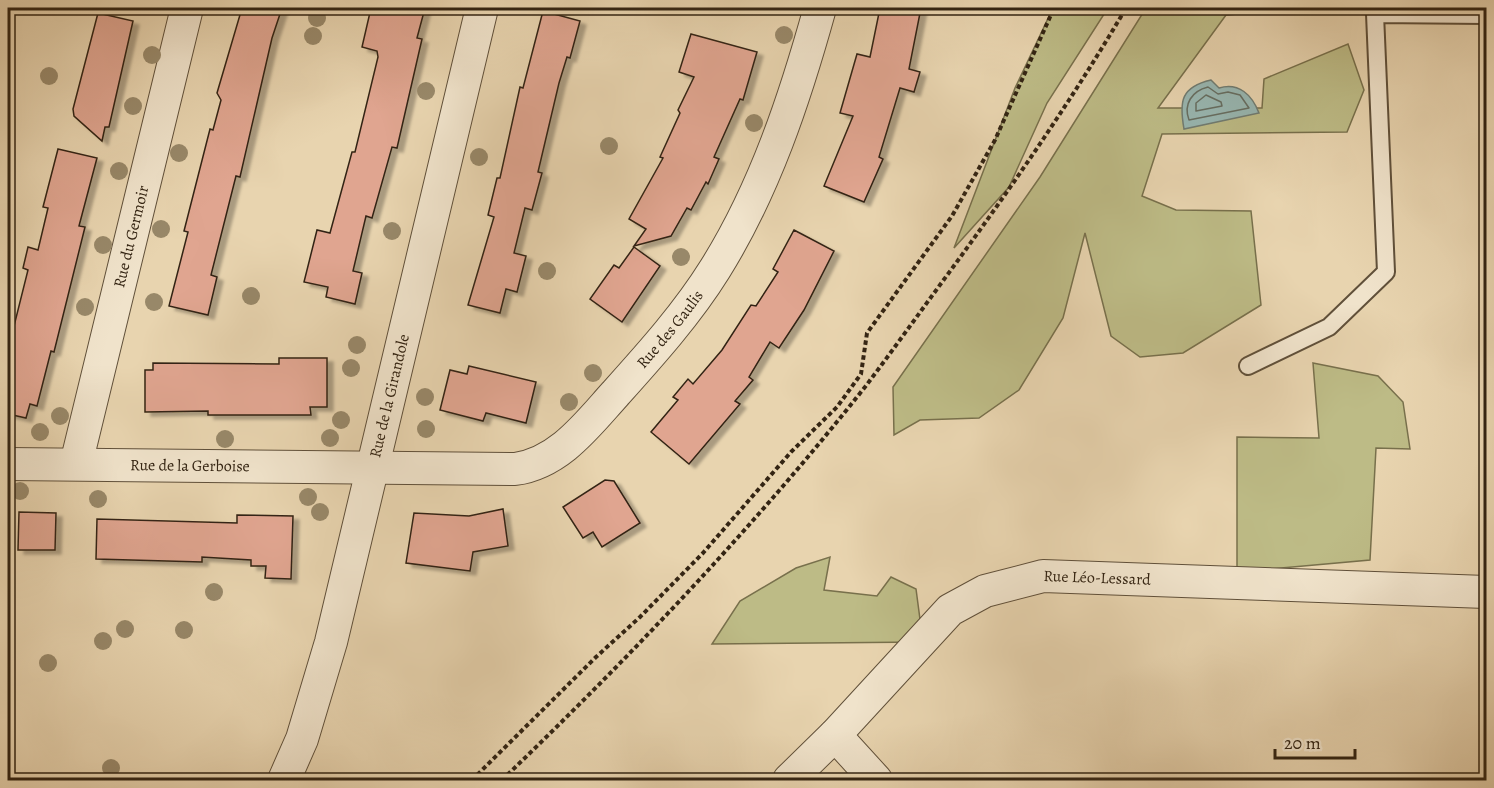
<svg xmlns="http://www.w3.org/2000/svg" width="1494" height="788" font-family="Alegreya,serif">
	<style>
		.green { fill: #bdbb86; stroke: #78704c; stroke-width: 1.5 }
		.water { fill: #98b7b2; stroke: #707c72; stroke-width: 1.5 }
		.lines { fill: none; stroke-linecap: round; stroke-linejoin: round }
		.shore { stroke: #666e62; stroke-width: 1.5 }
		.building { fill: #e0a590; stroke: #332413; stroke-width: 1.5; filter: url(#shadow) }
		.lane-casing { stroke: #60503a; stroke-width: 20 }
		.street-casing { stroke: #60503a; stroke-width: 34 }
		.path { stroke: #332413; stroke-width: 4; stroke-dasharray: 4.5 3; stroke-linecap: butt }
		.lane { stroke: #f0e3cb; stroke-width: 16 }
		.street { stroke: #f0e3cb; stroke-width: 32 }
		.tree { fill: #988869 }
		.labels { text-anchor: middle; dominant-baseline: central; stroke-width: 4.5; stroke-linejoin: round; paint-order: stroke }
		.street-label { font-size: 16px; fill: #332413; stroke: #f0e3cb }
	</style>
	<defs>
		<filter id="shadow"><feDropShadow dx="6" dy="4" stdDeviation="1.5" flood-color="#0004"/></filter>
	</defs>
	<rect width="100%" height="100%" fill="#e8d4af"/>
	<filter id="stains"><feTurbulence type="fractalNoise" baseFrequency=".00333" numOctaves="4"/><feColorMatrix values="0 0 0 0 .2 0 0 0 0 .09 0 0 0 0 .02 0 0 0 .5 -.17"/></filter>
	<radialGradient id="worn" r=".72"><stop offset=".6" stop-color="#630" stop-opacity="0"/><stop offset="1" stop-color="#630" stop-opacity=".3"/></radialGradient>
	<g class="green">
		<path d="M1053 8H1108L1047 103 1009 187 954 248 1015 88Z"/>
		<path d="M1146 8H1311L1226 15 1158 108H1262L1264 79 1348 44 1364 90 1347 132 1162 134 1142 196 1176 210 1251 211 1261 305 1183 353 1140 357 1111 336 1085 233 1063 318 1019 390 979 418 920 420 894 435 893 387 1040 177Z"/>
		<path d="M1313 363 1378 376 1403 402 1410 449 1376 448 1370 560 1237 572V437L1319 438Z"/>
		<path d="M830 557 824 590 877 596 891 577 916 589 923 642 712 644 740 601 796 568Z"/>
	</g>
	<path class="water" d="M1211 80 1219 88C1239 82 1252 95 1259 113L1184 129C1179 101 1181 87 1211 80Z"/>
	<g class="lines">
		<g class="shore">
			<path d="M1208 87 1218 94 1228 92 1240 95 1249 108 1189 120C1183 104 1192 91 1208 87Z"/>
			<path d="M1206 95 1221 102 1222 106 1196 111V103Z"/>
		</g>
	</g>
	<g class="building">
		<path d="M242 8H282L272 38 240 177 236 176 211 275 217 277 208 315 169 306 188 232 184 231 210 129 213 130 221 100 217 93Z"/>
		<path d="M371 8H425L417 38 422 39 397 148 392 147 372 218 366 216 353 271 362 273 355 304 326 297 328 287 304 282 317 230 330 233 352 152H355L378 57 377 51 362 47Z"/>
		<path d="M880 8H921L909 69 920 72 914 92 900 88 879 157 883 159 864 202 824 186 853 116 840 113 857 54 870 57Z"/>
		<path d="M543 11 580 21 570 58 567 57 559 83 538 172 542 173 532 210 525 208 514 253 526 256 517 292 506 289 500 313 468 305 494 217 488 215 497 178H500L520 87 523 88Z"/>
		<path d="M98 13 133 21 109 127H105L102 141 74 116 73 109Z"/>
		<path d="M691 34 757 52 743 100 740 99 714 157 719 159 708 184 706 182 691 210 687 208 671 236 634 246 646 229 629 219 663 158 660 157 680 113 678 110 694 77 679 72Z"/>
		<path d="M58 149 97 158 79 226 85 227 54 352 51 351 37 406 30 404 26 418 8 414V350L28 270 23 268 28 247 38 250 48 208 43 207Z"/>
		<path d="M794 230 834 251 804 310 779 348 770 342 749 377 753 380 735 401 740 404 689 464 651 432 678 400 673 397 688 379 693 384 722 350 751 305 756 306 778 272 773 269Z"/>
		<path d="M634 247 660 266 622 322 590 299 614 265 619 268Z"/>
		<path d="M279 358H327V407H310L311 415H208V411L145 412V370H153V363L279 364Z"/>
		<path d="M469 366 536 382 526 423 486 413 483 421 440 410 450 370 467 374Z"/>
		<path d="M605 480 614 481 640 523 602 547 593 532 583 538 563 507Z"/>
		<path d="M503 509 508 546 473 552 470 571 406 563 414 513 469 516Z"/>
		<path d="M19 512 56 513 55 550H18Z"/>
		<path d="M237 515 293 516 291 579 265 578 266 566H251V560L202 557V562L96 559 97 519 237 523Z"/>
	</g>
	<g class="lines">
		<g class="lane-casing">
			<path id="lane" d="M1248 366 1329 327 1386 272 1375 14 1486 15"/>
		</g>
		<g class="street-casing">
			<g id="street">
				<path id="s1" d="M8 464 515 469C559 463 587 425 615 394 650 355 687 314 715 269 765 189 795 98 820 8"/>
				<path id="s2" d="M76 464 187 8"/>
				<path d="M835 735 876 780"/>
				<path id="s3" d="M284 780 302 739 331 642 482 8"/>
				<path id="s4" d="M789 780 835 735 950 610 985 591 1043 576 1486 592"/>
			</g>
		</g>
		<g class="path">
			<path d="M472 780 596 657 640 617 703 553 791 452 837 407 861 374 867 333 952 216 995 140 1054 8"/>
			<path d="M502 780C630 657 754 527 865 387 893 350 920 312 948 274 1011 188 1072 100 1126 8"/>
		</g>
		<use href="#lane" class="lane"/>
		<use href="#street" class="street"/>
	</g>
	<g class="tree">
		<circle cx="317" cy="18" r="9"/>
		<circle cx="784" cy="35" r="9"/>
		<circle cx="313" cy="36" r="9"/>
		<circle cx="152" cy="55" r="9"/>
		<circle cx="49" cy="76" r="9"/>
		<circle cx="426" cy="91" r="9"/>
		<circle cx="133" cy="106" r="9"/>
		<circle cx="754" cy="123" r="9"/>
		<circle cx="609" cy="146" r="9"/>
		<circle cx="179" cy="153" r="9"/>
		<circle cx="479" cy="157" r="9"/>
		<circle cx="119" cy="171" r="9"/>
		<circle cx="161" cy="229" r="9"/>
		<circle cx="392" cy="231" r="9"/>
		<circle cx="103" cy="245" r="9"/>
		<circle cx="681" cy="257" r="9"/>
		<circle cx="547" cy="271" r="9"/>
		<circle cx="251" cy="296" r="9"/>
		<circle cx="154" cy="302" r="9"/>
		<circle cx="85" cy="307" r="9"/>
		<circle cx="357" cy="345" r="9"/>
		<circle cx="351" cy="368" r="9"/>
		<circle cx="593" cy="373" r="9"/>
		<circle cx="425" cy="397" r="9"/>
		<circle cx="569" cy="402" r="9"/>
		<circle cx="60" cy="416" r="9"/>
		<circle cx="341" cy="420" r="9"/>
		<circle cx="426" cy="429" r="9"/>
		<circle cx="40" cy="432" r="9"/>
		<circle cx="330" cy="438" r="9"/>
		<circle cx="225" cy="439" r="9"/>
		<circle cx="20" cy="491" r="9"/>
		<circle cx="308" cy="497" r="9"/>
		<circle cx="98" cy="499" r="9"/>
		<circle cx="320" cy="512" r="9"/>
		<circle cx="214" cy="592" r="9"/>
		<circle cx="125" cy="629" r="9"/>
		<circle cx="184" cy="630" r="9"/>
		<circle cx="103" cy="641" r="9"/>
		<circle cx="48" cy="663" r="9"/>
		<circle cx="111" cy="768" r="9"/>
	</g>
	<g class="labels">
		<g class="street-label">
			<text stroke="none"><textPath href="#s2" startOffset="234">Rue du Germoir</textPath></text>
			<text stroke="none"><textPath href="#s1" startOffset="720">Rue des Gaulis</textPath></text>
			<text stroke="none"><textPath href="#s3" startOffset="399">Rue de la Girandole</textPath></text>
			<text stroke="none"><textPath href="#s1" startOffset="182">Rue de la Gerboise</textPath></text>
			<text stroke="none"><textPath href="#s4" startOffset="388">Rue Léo-Lessard</textPath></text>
		</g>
	</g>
	<rect width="1494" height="788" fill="none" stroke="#e8d4af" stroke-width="30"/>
	<rect x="9" y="9" width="1476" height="770" fill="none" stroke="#332413" stroke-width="3"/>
	<rect x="15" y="15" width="1464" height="758" fill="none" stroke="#332413" stroke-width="1.5"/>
	<path d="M1275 749v9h80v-9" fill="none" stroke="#332413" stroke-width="3"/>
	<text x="1284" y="749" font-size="18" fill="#332413" stroke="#f0e3cb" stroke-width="4.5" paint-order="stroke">20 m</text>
	<rect width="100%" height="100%" filter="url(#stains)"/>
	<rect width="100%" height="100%" fill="url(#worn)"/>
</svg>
